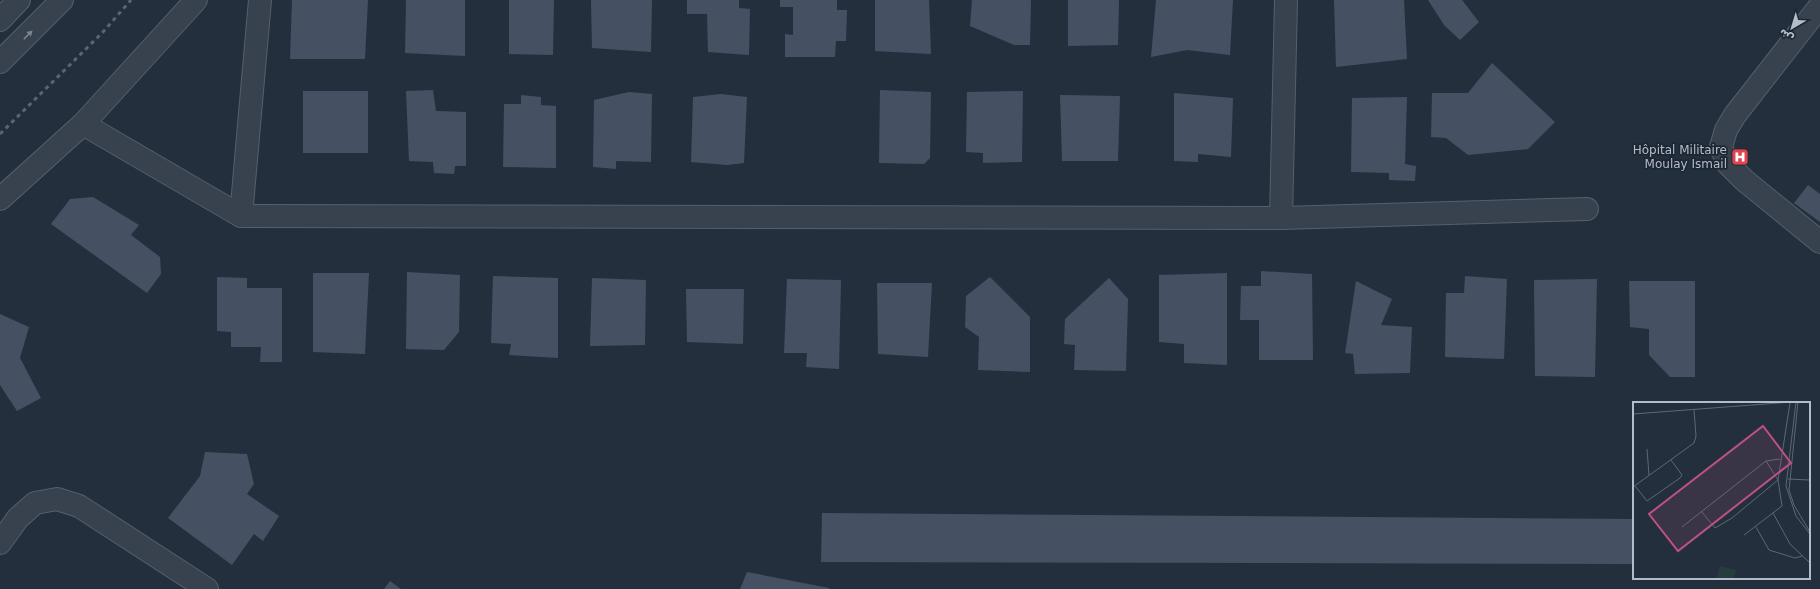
<svg xmlns="http://www.w3.org/2000/svg" width="1820" height="589" font-family="'DejaVu Sans','Noto Naskh Arabic',sans-serif">
	<style>
		.building { fill: #455162 }
		.lines { fill: none; stroke-linecap: round; stroke-linejoin: round }
		.minor-casing { stroke: #565f6c; stroke-width: 24 }
		.minor { stroke: #38414e; stroke-width: 22 }
		.rail { stroke: #5a6575; stroke-width: 3; stroke-dasharray: 4 4; stroke-linecap: butt }
		.oneway { fill: #7c8592 }
		.labels { text-anchor: middle; dominant-baseline: central; stroke-width: 3.5; stroke-linejoin: round; paint-order: stroke }
		.poi-label { font-size: 12px; fill: #b4bcc9; stroke: #1d2633; text-anchor: end }
		.inset-road { fill: none; stroke: #5e6776; stroke-width: 1 }
		.view { fill: #bd5182; fill-opacity: 0.15; stroke: #bd5182; stroke-width: 2 }
		.inset-edge { fill: none; stroke: #b4bcc9; stroke-width: 2 }
	</style>
	<rect width="100%" height="100%" fill="#242f3e"/>
	<g class="building">
		<path d="M292 0H368L365 59H290Z"/>
		<path d="M406 0H465V56L405 53Z"/>
		<path d="M509 0H554L553 55 509 54Z"/>
		<path d="M591 0H652L651 52 592 48Z"/>
		<path d="M687 0H739V8L750 9 749 55 708 52 707 14H687Z"/>
		<path d="M780 0H837V10H847L846 41H836L835 57H785V34L793 35V7H780Z"/>
		<path d="M875 0H929L931 54 875 51Z"/>
		<path d="M972 0H1031L1030 45H1014L970 26Z"/>
		<path d="M1068 0H1119L1118 45 1068 46Z"/>
		<path d="M1156 0H1233L1230 55 1187 50 1151 57Z"/>
		<path d="M1334 0H1404L1407 59 1336 67Z"/>
		<path d="M1428 0H1462L1479 22 1460 40 1444 25Z"/>
		<path d="M1492 63 1555 122 1528 149 1468 155 1446 138 1431 137 1432 93H1468Z"/>
		<path d="M433 90 436 111 466 112V166H455L454 174 434 173 433 162 409 161 406 91Z"/>
		<path d="M880 90 931 92 930 158 924 164 879 163Z"/>
		<rect x="303" y="91" width="65" height="62"/>
		<path d="M1023 91 1022 162 983 163V153L966 152 967 92Z"/>
		<path d="M629 92 652 94 651 162 616 161V169L593 167 594 100Z"/>
		<path d="M1174 93 1233 98 1231 157 1198 154V162L1174 161Z"/>
		<path d="M721 94 747 97 744 163 727 165 691 162 693 97Z"/>
		<path d="M521 95 541 97V105L556 106V168L503 167 504 104H521Z"/>
		<path d="M1060 95 1120 96 1118 161H1062Z"/>
		<path d="M1407 97 1405 164 1416 166 1415 181 1389 180V173L1351 172 1352 98Z"/>
		<path d="M1808 185 1820 194V222L1794 203Z"/>
		<path d="M93 197 139 225 131 235 160 257 161 274 147 293 51 224 70 199Z"/>
		<path d="M1261 271 1312 274 1313 360H1259V320H1240L1241 286H1261Z"/>
		<path d="M407 272 460 275 459 332 444 350 406 349Z"/>
		<path d="M313 273H369L365 354 313 352Z"/>
		<path d="M1227 273V365L1184 363V344L1159 342V275Z"/>
		<path d="M493 276 558 278V358L509 355 511 344 491 343Z"/>
		<path d="M1465 276 1507 279 1504 359 1445 357 1446 293H1464Z"/>
		<path d="M217 277 247 278V288H282V362H260L261 347H231V332L217 331Z"/>
		<path d="M990 277 1030 317V372L978 370 979 337 965 327 966 296Z"/>
		<path d="M592 278 646 280 645 345 590 346Z"/>
		<path d="M1109 278 1128 299 1126 371 1074 370 1075 345 1064 344 1065 319Z"/>
		<path d="M787 279 841 280 839 369 806 367 807 353H784Z"/>
		<path d="M1597 279 1595 377 1535 376 1534 280Z"/>
		<path d="M1356 281 1392 299 1381 325 1412 327 1410 373 1355 374 1353 354 1345 353Z"/>
		<path d="M1629 281H1695V377H1670L1649 355V329L1630 327Z"/>
		<path d="M877 283H932L928 357 878 354Z"/>
		<path d="M686 289H744L743 344 687 342Z"/>
		<path d="M0 314 29 327 20 358 41 398 17 411 0 385Z"/>
		<path d="M205 452 247 454 254 484 247 494 279 516 263 541 254 534 232 565 168 518 200 476Z"/>
		<path d="M822 513 1634 519V564L821 562Z"/>
		<path d="M747 572 829 588V589H740Z"/>
		<path d="M390 581 401 589H384Z"/>
	</g>
	<g class="lines">
		<g class="minor-casing">
			<g id="minor">
				<path d="M1820 6 1735 115 1726 130 1721 147 1728 164 1744 180 1820 242"/>
				<path d="M0 20 19 0"/>
				<path d="M0 62 62 0"/>
				<path d="M83 124 241 216 1281 218 1587 209"/>
				<path d="M0 199 83 124 196 0"/>
				<path d="M241 216 260 0"/>
				<path d="M1281 218 1286 0"/>
				<path d="M0 543 18 518 35 503 57 499 79 506 207 589"/>
			</g>
		</g>
		<use href="#minor" class="minor"/>
		<path class="rail" d="M0 134 102 33 131 0"/>
	</g>
	<defs><path id="oneway-solid" d="M-6-.8H1V-3.2L6.5 0L1 3.2V.8H-6Z"/></defs>
	<use class="oneway" href="#oneway-solid" transform="translate(28 35) rotate(-45)"/>
	<defs>
		<g id="hospital-square" transform="scale(0.9)"><rect x="-9" y="-9" width="18" height="18" rx="4" fill="#e0444e" stroke="#1d2633"/><path d="M-5-5h3v3.5h4V-5h3V5h-3V1.5h-4V5h-3Z" fill="#fff"/></g>
	</defs>
	<g fill-rule="evenodd">
		<use href="#hospital-square" x="1740" y="157"/>
	</g>
	<g class="labels">
		<g class="poi-label">
			<text x="1727" y="150">Hôpital Militaire<tspan x="1727" dy="14">Moulay Ismail</tspan></text>
		</g>
	</g>
	<g transform="translate(1633 402)">
		<rect width="177" height="177" fill="#242f3e"/>
		<path d="M87 164 103 168 101 177H83Z" fill="#263c3f"/>
		<path class="inset-road" d="M163 0 153 84 163 114 177 132M165 0 156 88 161 103 177 130M0 12 159 0M14 47 16 73M177 49V90M155 77 176 78M2 84 14 99 47 76 49 73 38 58M0 85 61 41 63 34 61 8M68 109 82 126 99 116 145 78 133 59M140 111 157 142 177 161M49 125 133 59 147 57M123 125 136 148 162 156 169 154M111 133 149 104 145 78 157 1"/>
		<path class="view" d="M130 24 158 61 45 149 16 112Z"/>
		<rect width="177" height="177" class="inset-edge"/>
	</g>
	<g transform="translate(1792 28) rotate(218)" stroke="#1d2633" stroke-width="3" paint-order="stroke">
	<path d="M0-3L7 15L0 10L-7 15Z" fill="#b4bcc9"/>
	<text y="-6" font-size="11" font-weight="bold" text-anchor="middle" fill="#b4bcc9">ش</text>
	</g>
</svg>
